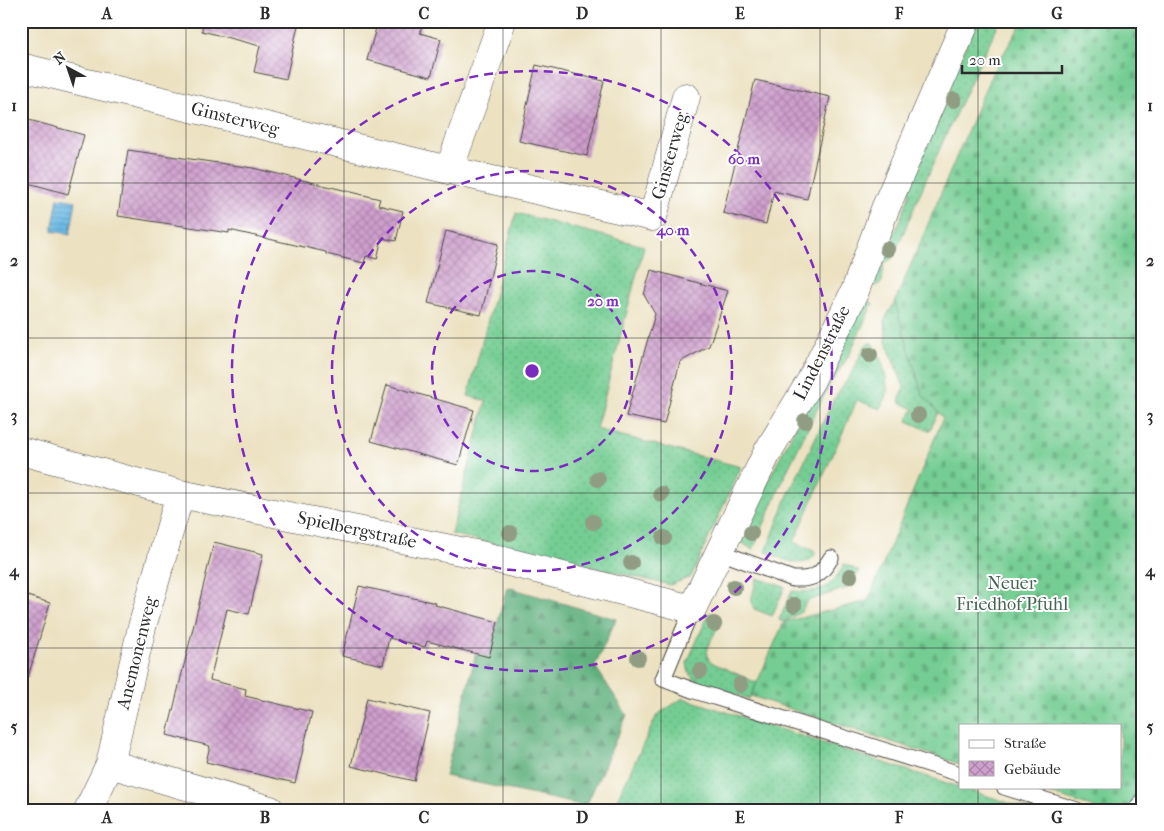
<svg xmlns="http://www.w3.org/2000/svg" width="1164" height="831" font-family="'IM FELL French Canon',serif">
	<style>
		.grass { fill: url(#grass-dots); stroke: #507c5f }
		.forest { fill: url(#forest-firs); stroke: #456e54 }
		.cemetery { fill: url(#cemetery-stones); stroke: #507c5f }
		.water { fill: url(#water-rules); stroke: #4b7288 }
		.building { fill: url(#building-cross-hatch) }
		.lines { fill: none; stroke-linecap: round; stroke-linejoin: round }
		.lane-casing { stroke: #484642; stroke-width: 17 }
		.street-casing { stroke: #484642; stroke-width: 29 }
		.lane { stroke: #fff; stroke-width: 15 }
		.street { stroke: #fff; stroke-width: 28 }
		.tree { fill: #909d83 }
		.grid { fill: none; stroke: #2b2b2b; stroke-width: 1; stroke-opacity: 0.55 }
		.ring { fill: none; stroke: #7b2cbf; stroke-width: 2.5; stroke-dasharray: 9 6 }
		.labels { text-anchor: middle; dominant-baseline: central; stroke-width: 4; stroke-linejoin: round; paint-order: stroke }
		.street-label { font-size: 18px; fill: #2b2b2b; stroke: #fff }
		.park-label { font-size: 18px; fill: #45644f; stroke: #fff }
		.centre { fill: #7b2cbf; stroke: #fff; stroke-width: 2.5 }
		.ring-label { font-size: 15px; text-anchor: middle; font-weight: bold; fill: #7b2cbf; stroke: #fff; stroke-width: 4; stroke-linejoin: round; paint-order: stroke }
		.neatline { fill: none; stroke: #2b2b2b; stroke-width: 2 }
		.grid-label { font-size: 16px; text-anchor: middle; font-weight: bold; fill: #2b2b2b }
	</style>
	<defs>
		<pattern id="grass-dots" width="8" height="8" patternUnits="userSpaceOnUse" patternTransform="scale(1.25)"><rect width="8" height="8" fill="#74cd93"/><path d="M2 2h.1M6 6h.1" fill="none" stroke="#65b07f" stroke-width="1.8" stroke-linecap="round"/></pattern>
		<pattern id="forest-firs" width="22" height="20" patternUnits="userSpaceOnUse" patternTransform="scale(1.25)"><rect width="22" height="20" fill="#5fb07d"/><path d="M5 1l3.5 6h-7zM16 11l3.5 6h-7z" fill="#4f8f67"/></pattern>
		<pattern id="cemetery-stones" width="16" height="16" patternUnits="userSpaceOnUse" patternTransform="scale(1.25)"><rect width="16" height="16" fill="#74cd93"/><path d="M2 7V4a2 2 0 0 1 4 0v3zM10 15v-3a2 2 0 0 1 4 0v3z" fill="#65b07f"/></pattern>
		<pattern id="water-rules" width="6" height="5" patternUnits="userSpaceOnUse" patternTransform="scale(1.25)"><rect width="6" height="5" fill="#6bbae5"/><path d="M0 2.5h6" fill="none" stroke="#5897ba"/></pattern>
		<pattern id="building-cross-hatch" width="8" height="8" patternUnits="userSpaceOnUse" patternTransform="scale(1.25)"><rect width="8" height="8" fill="#cf9fcd"/><path d="M0 0l8 8M0 8l8-8" fill="none" stroke="#a882a7"/></pattern>
	</defs>
	<rect width="100%" height="100%" fill="#fff"/>
	<filter id="ink" filterUnits="userSpaceOnUse"><feTurbulence type="fractalNoise" baseFrequency=".02" numOctaves="2"/><feDisplacementMap in="SourceGraphic" scale="10" xChannelSelector="R" yChannelSelector="G"/><feConvolveMatrix kernelMatrix="1 2 1 2 8 2 1 2 1" color-interpolation-filters="sRGB"/></filter>
	<filter id="wash" filterUnits="userSpaceOnUse"><feTurbulence type="fractalNoise" baseFrequency=".0096" numOctaves="4" result="noise"/><feDisplacementMap in="SourceGraphic" scale="20" xChannelSelector="R" yChannelSelector="G"/><feGaussianBlur stdDeviation="1.12" result="paint"/><feColorMatrix in="noise" values="0 0 0 0 0 0 0 0 0 0 0 0 0 0 0 0 0 1.4 0 .05"/><feComposite in="paint" operator="in"/></filter>
	<g filter="url(#wash)">
		<rect width="100%" height="100%" fill="#ece2c2"/>
		<g class="grass">
			<path d="M977 21H1000C961 99 926 178 893 258L884 263 882 282 876 286 868 284 884 238 896 231 910 193 905 182Z"/>
			<path d="M516 213 644 246 596 429 741 467 691 577 670 585 451 534 486 401 468 396Z"/>
			<path d="M861 300 873 303 849 355 827 389 787 471 753 550 744 544 740 535Z"/>
			<path d="M895 302 922 393 938 412 930 431 907 421 914 409 899 402 904 387 886 342 885 319Z"/>
			<path d="M869 343H872C882 355 888 379 887 394 886 400 882 404 880 409L857 400 794 542 816 552C806 573 782 558 766 552L787 497 834 399 850 376 865 346Z"/>
			<path d="M844 564 859 571 850 587 807 601 801 612 784 622 779 620 792 591C820 593 831 590 844 564Z"/>
			<path d="M757 578 785 587 772 616 754 609 751 601Z"/>
			<path d="M709 613 720 617 721 622C716 633 700 652 711 662L757 683 749 699 701 682 694 679 689 673 687 663Z"/>
			<path d="M683 698 1031 810H612L657 715Z"/>
		</g>
		<path class="forest" d="M507 587 616 619 595 666 627 715 586 806 445 776 476 653 489 656Z"/>
		<path class="cemetery" d="M1023 21H1143V810H1100L1031 787H1120V725H960V764L751 696 784 622 868 601 943 418 922 394 895 302 992 73Z"/>
		<path class="water" d="M58 198 76 201 70 234 52 231Z"/>
		<g id="blocks">
			<g class="building">
				<path d="M203 21H299L286 79 254 72 260 46 202 31Z"/>
				<path d="M378 21H423L420 33 441 39 431 77 367 60Z"/>
				<path d="M536 65 604 81 587 156 519 141Z"/>
				<path d="M755 80 830 97 807 199 774 191 766 224 723 213Z"/>
				<path d="M29 120 84 135 68 194 21 181V150Z"/>
				<path d="M128 150 253 168 380 199 378 205 403 211 396 241 382 238 377 259 366 256 364 263 326 254V252L229 230V233L118 216Z"/>
				<path d="M446 231 498 244 481 315 428 303Z"/>
				<path d="M651 270 728 291 709 346 680 362 664 424 626 416 655 314 644 295Z"/>
				<path d="M387 385 474 410 458 465 371 441Z"/>
				<path d="M214 542 263 554 249 614 227 609 210 680 246 689 245 696 312 712 295 783 206 762 210 746 167 735Z"/>
				<path d="M359 586 436 603 435 605 498 622 489 657 427 641 425 647 389 638 383 665 342 656Z"/>
				<path d="M21 594 50 603 28 677 21 676Z"/>
				<path d="M367 698 430 713 414 781 351 766Z"/>
			</g>
		</g>
	</g>
	<g filter="url(#ink)">
		<use href="#blocks" fill-opacity="0" stroke="#484642" stroke-width="1"/>
		<g class="lines">
			<g class="lane-casing">
				<g id="lane">
					<path d="M720 552 793 579C813 580 820 576 831 558"/>
					<path d="M692 609 663 679 695 691 960 774"/>
					<path d="M1004 787 1077 810"/>
					<path d="M1135 810 1143 800"/>
				</g>
			</g>
			<g class="street-casing">
				<g id="street">
					<path d="M21 67 449 170 653 217 686 97"/>
					<path d="M449 170 502 21"/>
					<path d="M21 451 180 494 485 556 692 609 768 451 810 382 855 291 885 209 966 21"/>
					<path d="M110 764 270 810"/>
					<path d="M88 810 110 764 142 627 180 494"/>
				</g>
			</g>
			<use href="#lane" class="lane"/>
			<use href="#street" class="street"/>
		</g>
		<g class="tree">
			<circle cx="954" cy="100" r="8"/>
			<circle cx="887" cy="249" r="8"/>
			<circle cx="870" cy="355" r="8"/>
			<circle cx="918" cy="415" r="8"/>
			<circle cx="805" cy="421" r="8"/>
			<circle cx="598" cy="479" r="8"/>
			<circle cx="661" cy="494" r="8"/>
			<circle cx="593" cy="522" r="8"/>
			<circle cx="510" cy="533" r="8"/>
			<circle cx="751" cy="533" r="8"/>
			<circle cx="664" cy="538" r="8"/>
			<circle cx="631" cy="563" r="8"/>
			<circle cx="850" cy="576" r="8"/>
			<circle cx="734" cy="587" r="8"/>
			<circle cx="794" cy="605" r="8"/>
			<circle cx="714" cy="624" r="8"/>
			<circle cx="638" cy="658" r="8"/>
			<circle cx="700" cy="671" r="8"/>
			<circle cx="740" cy="685" r="8"/>
		</g>
	</g>
	<path class="grid" d="M186 21V810M344 21V810M503 21V810M661 21V810M820 21V810M978 21V725M21 183H1143M21 338H1143M21 493H1143M21 648H1143M978 787V810"/>
	<g class="ring">
		<circle cx="532" cy="371" r="100"/>
		<circle cx="532" cy="371" r="200"/>
		<circle cx="532" cy="371" r="300"/>
	</g>
	<g class="labels">
		<g class="street-label">
			<text transform="translate(235 119) rotate(14)">Ginsterweg</text>
			<text transform="translate(670 156) rotate(-74)">Ginsterweg</text>
			<text transform="translate(822 353) rotate(-63)">Lindenstraße</text>
			<text transform="translate(357 530) rotate(12)">Spielbergstraße</text>
			<text transform="translate(137 653) rotate(-76)">Anemonenweg</text>
		</g>
		<g class="park-label">
			<text x="1012" y="583">Neuer<tspan x="1012" dy="21">Friedhof Pfuhl</tspan></text>
		</g>
	</g>
	<circle cx="532" cy="371" r="8" class="centre"/>
	<g class="ring-label">
		<text x="744" y="164">60 m</text>
		<text x="673" y="235">40 m</text>
		<text x="603" y="306">20 m</text>
	</g>
	<rect width="1164" height="831" fill="none" stroke="#fff" stroke-width="55"/>
	<rect x="959" y="724" width="162" height="65" fill="#ffffff" stroke="#aaaaaa"/>
	<rect x="969" y="740" width="25" height="8" fill="#ffffff" stroke="#aaaaaa"/>
	<text x="1004" y="748" font-size="15" fill="#2b2b2b">Straße</text>
	<rect x="969" y="761" width="25" height="15" fill="url(#building-cross-hatch)" stroke="#aaaaaa"/>
	<text x="1004" y="774" font-size="15" fill="#2b2b2b">Gebäude</text>
	<g transform="translate(68 68) rotate(320)" stroke="#ffffff" stroke-width="4" paint-order="stroke">
	<path d="M0-4L9 19L0 12L-9 19Z" fill="#2b2b2b"/>
	<text y="-8" font-size="14" font-weight="bold" text-anchor="middle" fill="#2b2b2b">N</text>
	</g>
	<path d="M962 65v8h100v-8" fill="none" stroke="#2b2b2b" stroke-width="2.5"/>
	<text x="969" y="65" font-size="15" fill="#2b2b2b" stroke="#ffffff" stroke-width="4" paint-order="stroke">20 m</text>
	<rect x="28" y="28" width="1108" height="776" class="neatline"/>
	<g class="grid-label">
		<text x="107" y="19">A</text>
		<text x="265" y="19">B</text>
		<text x="424" y="19">C</text>
		<text x="582" y="19">D</text>
		<text x="740" y="19">E</text>
		<text x="899" y="19">F</text>
		<text x="1057" y="19">G</text>
		<text x="14" y="111">1</text>
		<text x="1150" y="111">1</text>
		<text x="14" y="266">2</text>
		<text x="1150" y="266">2</text>
		<text x="14" y="421">3</text>
		<text x="1150" y="421">3</text>
		<text x="14" y="576">4</text>
		<text x="1150" y="576">4</text>
		<text x="14" y="732">5</text>
		<text x="1150" y="732">5</text>
		<text x="107" y="823">A</text>
		<text x="265" y="823">B</text>
		<text x="424" y="823">C</text>
		<text x="582" y="823">D</text>
		<text x="740" y="823">E</text>
		<text x="899" y="823">F</text>
		<text x="1057" y="823">G</text>
	</g>
</svg>
